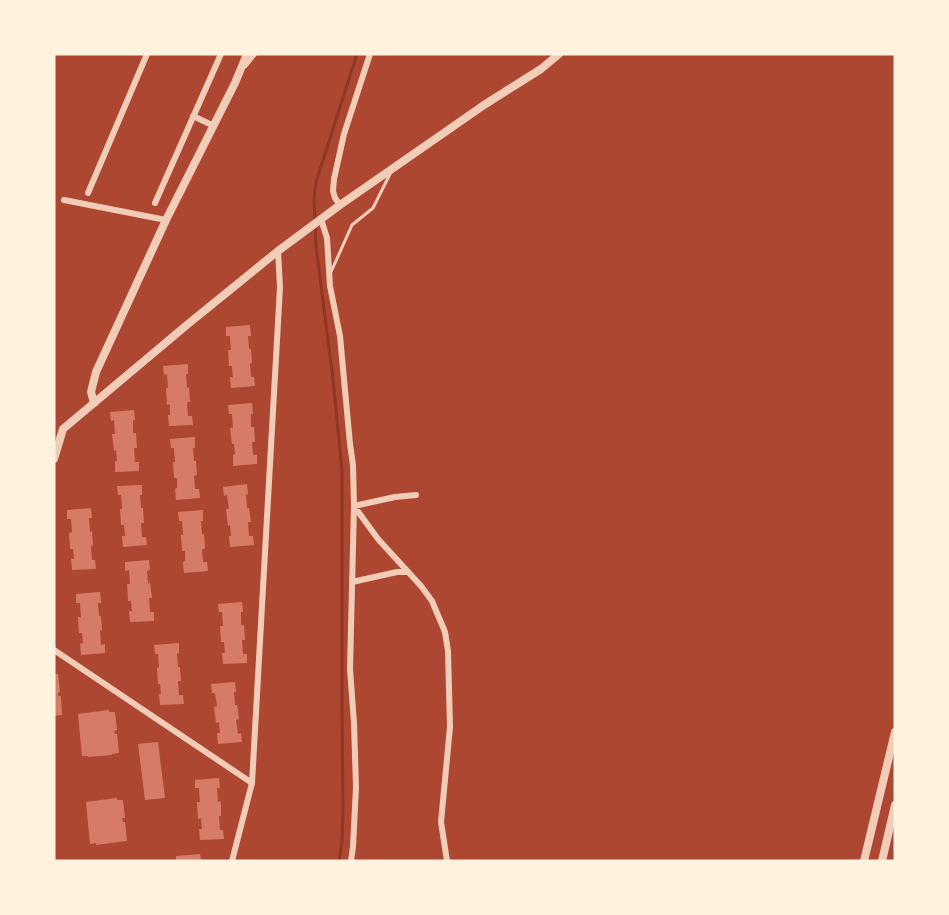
<svg xmlns="http://www.w3.org/2000/svg" width="949" height="915" font-family="'Fira Sans',sans-serif">
	<style>
		.green { fill: #ae4732 }
		.lines { fill: none; stroke-linecap: round; stroke-linejoin: round }
		.stream { stroke: #8f3625; stroke-width: 3 }
		.building { fill: #d67c66 }
		.service { stroke: #f1ccb7; stroke-width: 3 }
		.minor { stroke: #f1ccb7; stroke-width: 6 }
		.tertiary { stroke: #f1ccb7; stroke-width: 8 }
	</style>
	<rect width="100%" height="100%" fill="#c8553d"/>
	<rect class="green" x="54" y="54" width="841" height="807"/>
	<g class="lines">
		<path class="stream" d="M339 861 342 842 343 810 342 710V472L333 379 316 247 314 198 316 182 357 54"/>
	</g>
	<g class="building">
		<path d="M250 325 251 336H248L249 349H251L252 363 250 364 251 377H254L255 386 231 388 230 377H233L232 366H229L228 350H231L230 336H226V327Z"/>
		<path d="M188 364V374H186L187 388 189 387 190 402H187L188 416H192L193 425 169 426 168 415H170V404L167 405 166 388H168L167 374 164 375 163 366Z"/>
		<path d="M252 403 253 414H251V427H254L255 442H252L253 455H257V464L233 466V455L235 454 234 444H232L230 428H233L232 414H229L228 405Z"/>
		<path d="M134 410 135 420H133V433H136L137 448H134L135 462H139V471L115 472V461H117L116 450 114 451 112 434H115L114 420 111 421 110 412Z"/>
		<path d="M195 437V448H193L194 461H196L197 475 194 476 195 489H199L200 498 176 500 175 489 177 488V478H174L173 462H175L174 448H171L170 439Z"/>
		<path d="M247 484 248 494 246 495 247 508H249L251 522H248L249 536H253L254 545 230 547 229 536H231L230 525 228 526 226 509H229L227 495 224 496 223 487Z"/>
		<path d="M142 485V495H140L141 508H143L144 523H141L142 537H146L147 545 123 547 122 536H125L124 525H121L120 509H122L121 495H118L117 486Z"/>
		<path d="M91 508 92 518H89L90 532 92 531 93 546H91L92 560H95L96 569 72 570 71 559H74L73 549H70L69 533 72 532 71 519H67V510Z"/>
		<path d="M203 510V521H201L202 534H204L205 549H202L203 562H207L208 571 184 573 183 562 185 561V551H182L181 535H183L182 521H179L178 512Z"/>
		<path d="M149 560 150 570 147 571 148 584 150 583 152 598H149L150 612H154V621L130 622 129 611H132L131 601H128L127 584H130L129 570 125 571V562Z"/>
		<path d="M100 592 101 603H98L99 616H101L102 630 100 631 101 645 105 644V653L81 655 80 644 83 643 82 633H79L78 617H81L80 603H76V594Z"/>
		<path d="M242 602 243 612H241V625H244L245 640H242L243 654H247V663L223 664 222 653H225L224 642H221L220 626H223L222 612H219L218 604Z"/>
		<path d="M179 643V653L177 654 178 667H180L181 681H178L179 695H183L184 704 160 705 159 694H161L160 684H158L157 668 159 667 158 654H155L154 645Z"/>
		<path d="M54 674H58L60 692 58 693V696H61L62 715 54 716Z"/>
		<path d="M235 682 236 692H234L235 705H237L239 719 236 720 238 734 241 733 242 742 218 744 217 733H220L219 722 216 723 214 707 217 706 215 693H212L211 684Z"/>
		<path d="M109 710V712H115L117 730 114 731 115 734H117L119 753 112 754V755L88 757V756H82L78 714Z"/>
		<path d="M158 742 165 798 145 800 138 744Z"/>
		<path d="M219 778 220 788H217L218 802 221 801V816H219L220 830H223L224 839 200 840 199 829H202L201 818 198 819 197 802H200L199 788H195V780Z"/>
		<path d="M117 798V800H123L125 818H122L123 822H125L127 841 96 845V843L90 844 86 802Z"/>
		<path d="M200 854 201 861H176V856Z"/>
	</g>
	<g class="lines">
		<path class="service" d="M331 272 352 225 373 208 390 174"/>
		<g class="minor">
			<path d="M245 65 254 54"/>
			<path d="M193 116 214 126"/>
			<path d="M88 193 147 54"/>
			<path d="M64 200 166 220"/>
			<path d="M155 203 221 54"/>
			<path d="M340 205 335 198 333 191 334 179 344 134 370 54"/>
			<path d="M321 219 327 238 330 286 340 336 350 444 353 465 354 506 350 669 354 723 356 787 353 847 351 861"/>
			<path d="M416 495 395 497 354 506 378 539 421 586 432 601 445 632 448 651 450 727 441 822 447 861"/>
			<path d="M352 582 397 572H408"/>
			<path d="M54 650 252 783"/>
			<path d="M232 861 252 783 280 287 278 251"/>
		</g>
		<g class="tertiary">
			<path d="M94 403 91 392 96 372 166 220 235 83 247 54"/>
			<path d="M54 459 63 429 188 324 278 251 340 205 484 105 541 69 559 54"/>
			<path d="M864 861 895 732"/>
			<path d="M882 861 895 805"/>
		</g>
	</g>
	<rect width="949" height="915" fill="none" stroke="#fff3e0" stroke-width="111"/>
</svg>
